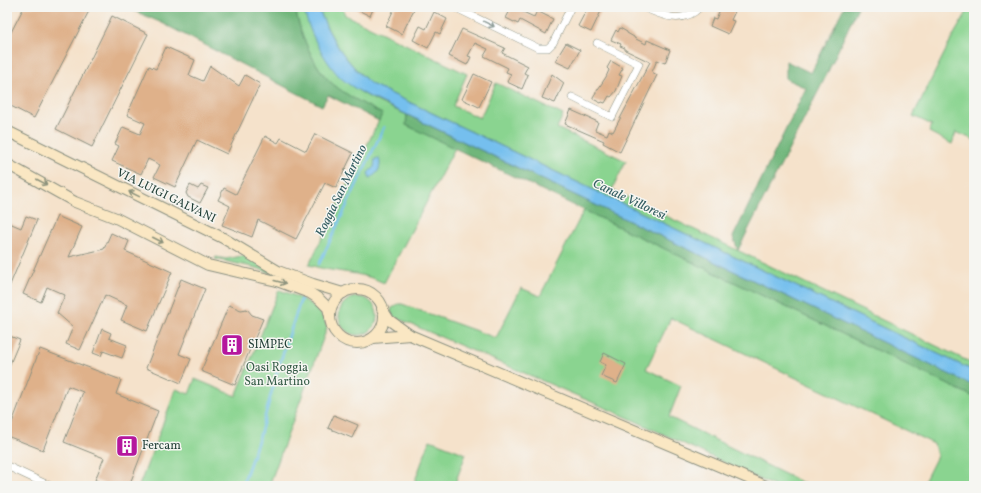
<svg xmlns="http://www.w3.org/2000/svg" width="981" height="493" font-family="Vollkorn,serif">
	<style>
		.green { fill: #8ad490; stroke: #548862 }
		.forest { fill: #6fb67a; stroke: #477a57 }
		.water { fill: #75bfee; stroke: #4a7e91 }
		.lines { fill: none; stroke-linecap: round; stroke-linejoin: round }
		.stream { stroke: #75bfee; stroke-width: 2.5 }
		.building { fill: #dfb18a }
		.street-casing { stroke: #8a9080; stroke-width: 8 }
		.secondary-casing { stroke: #8a9080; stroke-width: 12 }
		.street { stroke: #fff; stroke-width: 7 }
		.secondary { stroke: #fae7c3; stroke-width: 10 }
		.oneway { stroke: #8f9e9a }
		.oneway2 { stroke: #8c927c }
		.labels { text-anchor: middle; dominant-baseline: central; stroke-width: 3; stroke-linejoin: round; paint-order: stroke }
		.street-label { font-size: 12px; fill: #1f3d34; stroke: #f6f6f2 }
		.poi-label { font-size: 12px; fill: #1f3d34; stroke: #f6f6f2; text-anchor: start }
		.park-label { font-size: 12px; fill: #345b46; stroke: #f6f6f2 }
		.water-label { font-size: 13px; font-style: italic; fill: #345e62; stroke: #f6f6f2 }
	</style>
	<rect width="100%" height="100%" fill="#f6f6f2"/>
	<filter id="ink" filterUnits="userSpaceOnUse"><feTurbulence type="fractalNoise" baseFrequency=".025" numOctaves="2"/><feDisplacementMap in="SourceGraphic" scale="8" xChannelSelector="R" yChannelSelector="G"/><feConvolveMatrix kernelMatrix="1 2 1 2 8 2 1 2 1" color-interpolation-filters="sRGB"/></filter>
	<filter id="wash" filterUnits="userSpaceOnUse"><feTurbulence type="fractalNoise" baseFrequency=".012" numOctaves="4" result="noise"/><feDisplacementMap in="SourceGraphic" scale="16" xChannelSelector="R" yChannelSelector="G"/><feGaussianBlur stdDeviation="0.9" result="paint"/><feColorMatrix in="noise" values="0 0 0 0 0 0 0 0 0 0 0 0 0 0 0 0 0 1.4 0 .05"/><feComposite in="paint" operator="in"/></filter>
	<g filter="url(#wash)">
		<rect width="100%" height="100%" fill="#f5e2cb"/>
		<g class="green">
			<path d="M295 7H304C305 17 310 26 314 36 334 82 363 96 407 115L406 125 455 148 384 283C361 271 334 273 309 265L382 114C366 105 348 97 334 85 314 69 299 32 295 7Z"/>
			<path d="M318 7H342L345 15 467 74 453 106 480 118 496 83 563 115 557 128 626 161 612 190 974 364V371L371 84C345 60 331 40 318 7Z"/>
			<path d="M970 7H974V140L956 132 952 144 929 132 932 125 913 116 953 36Z"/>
			<path d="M584 210 974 397V482L972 486H922L937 456 934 444 671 318 646 369 681 386 669 417 809 486H774L631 419 392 316 391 309 398 304H402L496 338 521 288 540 296Z"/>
			<path d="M242 256H247L281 277 257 268 215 259 216 257 226 259Z"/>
			<path d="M279 290C300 297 322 305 327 328L269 486H139L176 389 189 394 195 379 236 396Z"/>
			<circle cx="358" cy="316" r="19"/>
			<path d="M430 440 466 454 454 486H413Z"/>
		</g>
		<g class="forest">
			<path d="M125 7H252L258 9 259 7H295C299 32 314 69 334 85 349 97 366 105 382 114L379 121 328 95 322 106 162 23Z"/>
			<path d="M844 7H858L826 76 738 250 733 237 806 88 786 79V61L811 73Z"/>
			<path d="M407 115 974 386V397L406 125Z"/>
		</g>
		<g class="water">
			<path d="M304 7H318C330 39 346 62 371 84L974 371V386L368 96C359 91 350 86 342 79 326 64 306 28 304 7Z"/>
			<path d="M379 158C382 167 378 174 370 178L368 173 374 167 375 159Z"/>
		</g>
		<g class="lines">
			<g class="stream">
				<path d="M319 264 384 127"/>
				<path d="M242 486 260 435 277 372 301 299"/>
			</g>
		</g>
		<g id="blocks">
			<g class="building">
				<path d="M24 7H91L34 118 7 104V40Z"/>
				<path d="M352 7H374L370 16Z"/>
				<path d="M395 7H415L402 34 386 26Z"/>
				<path d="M512 7 534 17 537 11 553 19 546 34 520 20 518 24 506 18Z"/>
				<path d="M588 7H598L602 9 591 32 578 26Z"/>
				<path d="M721 7H737L731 20 734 21 728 34 710 26 713 18 716 19Z"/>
				<path d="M434 12 447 19 440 34 436 32 428 48 413 40 420 26 426 29Z"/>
				<path d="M112 16 148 34 92 147 56 129Z"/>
				<path d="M620 28 627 32V33L634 37V38L646 44 647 40 670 50 665 63 657 60 652 72 657 75 620 152 603 143 604 141 565 124 571 110 598 122 595 130 607 135 609 130 613 132 650 62 625 50V48L620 46 621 44 611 40 616 30 618 32Z"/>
				<path d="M462 29 505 48 502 53 528 66 524 73 528 75 522 89 507 82 511 74 506 72 508 68 484 56 488 49 475 43 468 56 471 57 467 65 449 56Z"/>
				<path d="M566 43 580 50 570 68 555 61Z"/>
				<path d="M166 47 195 60 189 75 203 81 210 66 239 86 245 75 260 84 227 154 197 140 175 187 154 177 160 165 148 159 141 174 112 161 119 146 115 144 123 127 140 134 145 123 127 115 149 66 156 69Z"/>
				<path d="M611 61 623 68 619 75 622 76 616 91 611 97 609 96 605 103 602 102 601 103 593 99V97L606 77 609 70 607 68Z"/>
				<path d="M474 74 491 82 479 107 462 99Z"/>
				<path d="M552 74 564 83 555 103 542 98Z"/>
				<path d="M315 134 353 153 336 188 325 183 296 239 258 220 252 237 222 225 230 206 218 200 224 188 236 194 265 136 278 143 281 138 306 151Z"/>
				<path d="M190 185 198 189 201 185 208 188 200 203 188 197 186 193Z"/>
				<path d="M26 216 37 220 7 292V222L21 228Z"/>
				<path d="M57 216 82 227 69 257 104 249 111 233 129 241 125 251 172 272 147 331 121 320 127 305 105 295 80 350 66 344 73 327 57 313 65 295 47 287 41 302 23 294Z"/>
				<path d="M181 279 205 289 179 354 191 359 181 383 146 368Z"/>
				<path d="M229 305 241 310 247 309 252 315 263 319 235 385 201 371Z"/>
				<path d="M102 329 111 333 109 338 127 345 122 358 103 351 101 356 93 353Z"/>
				<path d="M7 335 20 340 7 371Z"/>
				<path d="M40 349 121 380 116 394 158 411 129 486H110L95 480 104 458 64 442 83 392 68 386 43 450 7 436Z"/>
				<path d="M604 353 626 364 617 383 601 376 606 365 600 362Z"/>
				<path d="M334 415 358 425 352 438 328 428Z"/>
			</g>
		</g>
	</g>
	<g filter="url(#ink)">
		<use href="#blocks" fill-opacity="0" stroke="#8a9080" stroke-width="1"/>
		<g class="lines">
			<g class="street-casing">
				<g id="street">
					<path d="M454 7 538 48H548L553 43 571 7"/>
					<path d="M643 7C662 16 683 25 700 7"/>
					<path d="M572 97 612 117 639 64 597 43"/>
					<path d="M7 466 50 486"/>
				</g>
			</g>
			<g class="secondary-casing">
				<g id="secondary">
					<path d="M7 131 223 238 278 271 313 284 343 293"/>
					<path d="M7 164 75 202 116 218 208 265 277 281 310 293 319 299 328 308 330 316"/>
					<circle cx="357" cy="316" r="27"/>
					<path d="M382 309 389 320 410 335 766 486"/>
					<path d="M373 338 410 335"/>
				</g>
			</g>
			<use href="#street" class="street"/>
			<use href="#secondary" class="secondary"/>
		</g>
		<defs><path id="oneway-shaft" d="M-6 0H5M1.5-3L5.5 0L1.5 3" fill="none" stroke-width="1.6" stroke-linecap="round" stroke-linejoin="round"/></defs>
		<use class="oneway" href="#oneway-shaft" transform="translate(489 24) rotate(26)"/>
		<g class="oneway2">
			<use href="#oneway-shaft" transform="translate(42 182) rotate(28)"/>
			<use href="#oneway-shaft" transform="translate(134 194) rotate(-154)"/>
			<use href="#oneway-shaft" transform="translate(158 240) rotate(27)"/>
			<use href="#oneway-shaft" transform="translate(280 282) rotate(15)"/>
		</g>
	</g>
	<defs>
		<g id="building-square" transform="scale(1.15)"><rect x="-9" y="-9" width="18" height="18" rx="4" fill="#b5179e" stroke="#f6f6f2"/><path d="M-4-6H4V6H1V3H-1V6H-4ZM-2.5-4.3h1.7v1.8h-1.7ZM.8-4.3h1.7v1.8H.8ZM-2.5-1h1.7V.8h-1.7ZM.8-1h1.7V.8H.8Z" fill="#fff"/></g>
	</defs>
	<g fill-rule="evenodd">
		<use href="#building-square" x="232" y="345"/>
		<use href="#building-square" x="127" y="446"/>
	</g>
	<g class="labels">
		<g class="street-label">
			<text transform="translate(166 196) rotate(26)">VIA LUIGI GALVANI</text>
		</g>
		<g class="poi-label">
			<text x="248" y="345">SIMPEC</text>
			<text x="142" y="446">Fercam</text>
		</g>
		<g class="park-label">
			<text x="277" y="368">Oasi Roggia<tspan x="277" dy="14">San Martino</tspan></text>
		</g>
		<g class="water-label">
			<text transform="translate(342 191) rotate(-64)">Roggia San Martino</text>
			<text transform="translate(629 200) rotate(25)">Canale Villoresi</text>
		</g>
	</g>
	<rect width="981" height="493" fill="none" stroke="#f6f6f2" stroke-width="24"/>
</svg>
